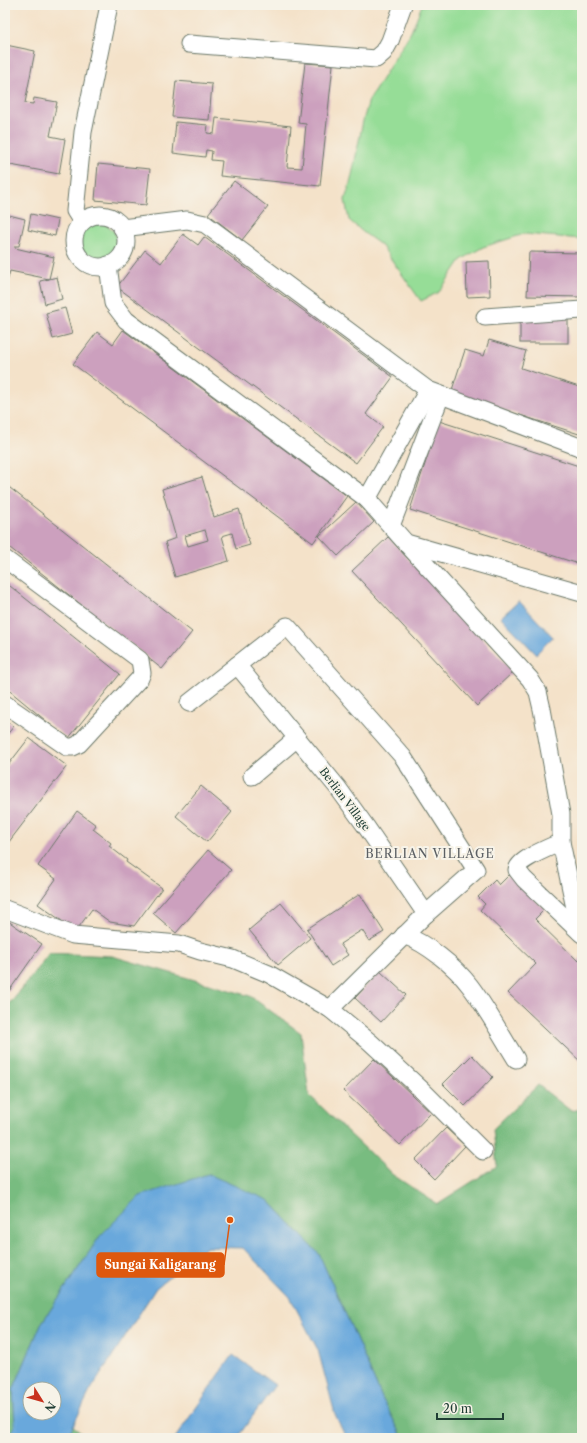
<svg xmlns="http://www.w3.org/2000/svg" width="587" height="1443" font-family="'Libre Caslon Text',serif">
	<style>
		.green { fill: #96dd97; stroke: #5a8d66 }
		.forest { fill: #78bc80; stroke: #4c7c5a }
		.water { fill: #69a8dc; stroke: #447288; fill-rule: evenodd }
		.building { fill: #cca0be; fill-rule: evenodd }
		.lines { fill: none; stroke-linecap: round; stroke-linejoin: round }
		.minor-casing { stroke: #6a7768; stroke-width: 19 }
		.minor { stroke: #fff; stroke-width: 17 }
		.labels { text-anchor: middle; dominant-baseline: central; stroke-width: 4; stroke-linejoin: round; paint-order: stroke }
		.street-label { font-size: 11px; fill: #1f3d34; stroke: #f7f3e8 }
		.neighbourhood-label { font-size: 12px; letter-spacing: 1px; fill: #5c6064; stroke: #f7f3e8 }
		.leader { fill: none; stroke: #de580e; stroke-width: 1.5 }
		.callout-dot { fill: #de580e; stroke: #f7f3e8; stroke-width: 1.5 }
		.callout { fill: #de580e; stroke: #de580e; stroke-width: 1.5 }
		.callout-label { font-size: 12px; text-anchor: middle; font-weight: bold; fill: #fff }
	</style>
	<rect width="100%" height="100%" fill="#f7f3e8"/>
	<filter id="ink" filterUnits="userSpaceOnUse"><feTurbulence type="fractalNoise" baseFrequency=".025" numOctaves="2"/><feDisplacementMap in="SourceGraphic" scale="8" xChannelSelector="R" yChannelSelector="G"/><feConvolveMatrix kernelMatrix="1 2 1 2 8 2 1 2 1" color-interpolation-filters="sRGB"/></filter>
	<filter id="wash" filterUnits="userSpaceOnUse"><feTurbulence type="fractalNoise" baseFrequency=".012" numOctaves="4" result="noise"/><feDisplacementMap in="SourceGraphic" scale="16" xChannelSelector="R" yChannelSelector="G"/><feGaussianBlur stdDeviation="0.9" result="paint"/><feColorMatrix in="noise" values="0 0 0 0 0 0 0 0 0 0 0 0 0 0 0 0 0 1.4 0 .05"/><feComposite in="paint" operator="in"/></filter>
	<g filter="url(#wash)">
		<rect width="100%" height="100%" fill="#f4e2c9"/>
		<g class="green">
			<path d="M422 5H582V239L524 234 483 247 461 260 439 292 421 301 381 245 364 233 349 220 345 200 351 180 363 121 369 100 411 32Z"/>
			<circle cx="98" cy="242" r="19"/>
		</g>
		<g class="forest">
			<path d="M49 953 112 956 250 996 301 1033 309 1095 393 1175 437 1204 497 1166 493 1129 538 1085 571 1111 582 1109V1438H403L382 1398 347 1317 319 1254 268 1200 100 1236 41 1324 13 1390 15 1424 9 1438H5V1006L13 1000Z"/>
			<path d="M73 1426 89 1438H67Z"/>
		</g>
		<g class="water">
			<path d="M519 601 553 637 536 654 501 617Z"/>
			<path d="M208 1174 268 1200 319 1254 347 1317 382 1398 403 1438H346L335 1414 318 1350 290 1297 243 1248 207 1247 156 1288 90 1391 67 1438H9L15 1424 13 1390 41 1324 100 1236 140 1196ZM30 1389H54V1413H30Z"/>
			<path d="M233 1355 275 1385 237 1438H175Z"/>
		</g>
		<g id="blocks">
			<g class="building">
				<path d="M6 45 35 51 25 103 33 104 34 98 57 102 50 136 65 139 59 174 5 164Z"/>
				<path d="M305 63 333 65 320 186 220 176 222 161 211 160 212 151 206 150 205 157 173 153 176 122 208 125 207 133 214 134 216 118 291 126 287 167 302 168 306 124 298 123Z"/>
				<path d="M176 81 212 84 209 120 172 117Z"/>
				<path d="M98 164 150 169 146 205 95 200Z"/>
				<path d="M234 181 268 207 242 240 208 214Z"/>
				<path d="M5 214 25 219 19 246H15V248L54 257 49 279 57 277 62 299 45 304 40 281 49 279 10 271 5 289Z"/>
				<path d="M31 214 58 220 55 236 28 230Z"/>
				<path d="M183 234 198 245 204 237 393 377 366 414 383 427 356 463 117 287 145 250 161 263Z"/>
				<path d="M529 252 582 253V297L527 296Z"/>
				<path d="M489 261 490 296 467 297 466 262Z"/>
				<path d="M65 308 72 334 53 339 46 313Z"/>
				<rect x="520" y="318" width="48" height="25"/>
				<path d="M123 330 347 496 313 543 73 364 97 332 113 344Z"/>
				<path d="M489 340 526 351 521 368 582 388V435L451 393 465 350 484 356Z"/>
				<path d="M439 421 582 467V565L410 510Z"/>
				<path d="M202 477 214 517 239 509 250 545 236 549 232 533 222 536 229 561 175 577 165 542 176 538 162 489ZM205 530 208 540 188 546 185 536Z"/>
				<path d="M5 484 192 632 162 669 5 544Z"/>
				<path d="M356 502 374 522 338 556 319 536Z"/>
				<path d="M388 537 513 672 477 706 352 571Z"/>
				<path d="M5 582 120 674 68 739 5 687Z"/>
				<path d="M5 720 14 726 5 737Z"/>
				<path d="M29 738 67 766 5 847V769Z"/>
				<path d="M201 786 232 812 207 842 176 816Z"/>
				<path d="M77 811 96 825 93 829 111 843 109 846 127 860 126 862 162 888 134 926 110 922 92 909 76 931 38 904 56 879 38 866Z"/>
				<path d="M208 850 231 870 176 933 153 913Z"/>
				<path d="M509 875 545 909 535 919 578 961 582 957V1063L508 993 536 964 480 910 485 904 478 897 495 880 499 885Z"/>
				<path d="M360 894 384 932 369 941 362 930 340 944 348 955 331 966 307 929Z"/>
				<path d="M281 903 310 938 278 965 249 930Z"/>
				<path d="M5 919 42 944 9 991 5 988Z"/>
				<path d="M380 971 406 995 381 1022 355 998Z"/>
				<path d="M472 1055 493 1077 465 1106 443 1084Z"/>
				<path d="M374 1059 431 1113 400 1145 343 1091Z"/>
				<path d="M446 1128 465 1146 434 1179 415 1160Z"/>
			</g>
		</g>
	</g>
	<g filter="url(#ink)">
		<use href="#blocks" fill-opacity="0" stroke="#6a7768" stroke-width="1"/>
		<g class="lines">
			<g class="minor-casing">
				<g id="minor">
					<path d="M189 44 376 59 384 52 390 41 403 5"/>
					<circle cx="100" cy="241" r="26"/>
					<path d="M82 222 75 211 83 132 109 5"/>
					<path d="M108 265 113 303 126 320 367 499 428 390 205 224 187 220 122 228"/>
					<path d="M485 317 582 310"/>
					<path d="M428 390 582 448"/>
					<path d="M367 499 406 543 582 593"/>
					<path d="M391 526 441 395"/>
					<path d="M406 543 530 679 538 692 542 709 561 814V842L580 932"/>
					<path d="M5 559 140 660 142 673 140 678 79 744 73 747H67L5 704"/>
					<path d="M237 665 338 788 367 828 426 914 330 1009"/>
					<path d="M189 703 287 626 403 757 476 870 426 914"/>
					<path d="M252 776 297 738"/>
					<path d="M561 842C551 847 518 859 517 870L524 879 582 934"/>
					<path d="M5 909 73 935 179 944 200 951 233 959 269 974 330 1009 370 1042 422 1090 483 1151"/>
					<path d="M404 935C427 944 454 965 470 986 486 1007 501 1035 516 1059"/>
				</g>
			</g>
			<use href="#minor" class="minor"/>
		</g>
	</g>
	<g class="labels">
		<g class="street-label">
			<text transform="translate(345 799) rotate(53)">Berlian Village</text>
		</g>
		<g class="neighbourhood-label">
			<text x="430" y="853">BERLIAN VILLAGE</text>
		</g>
	</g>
	<path class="leader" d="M230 1220L224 1265"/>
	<circle class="callout-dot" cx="230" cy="1220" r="4"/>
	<rect class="callout" x="97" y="1253" width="127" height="24" rx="4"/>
	<g class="callout-label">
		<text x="160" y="1269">Sungai Kaligarang</text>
	</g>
	<rect width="587" height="1443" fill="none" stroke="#f7f3e8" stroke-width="20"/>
	<g transform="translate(42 1401) rotate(127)"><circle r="19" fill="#f7f3e8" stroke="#a1aaa0"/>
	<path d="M0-3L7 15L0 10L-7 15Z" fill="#c8321e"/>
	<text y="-6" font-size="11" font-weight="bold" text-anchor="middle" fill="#1f3d34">N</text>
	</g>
	<path d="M437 1413v6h66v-6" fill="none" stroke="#1f3d34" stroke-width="2"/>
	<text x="443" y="1413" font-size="12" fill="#1f3d34" stroke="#f7f3e8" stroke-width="3" paint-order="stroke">20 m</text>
</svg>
